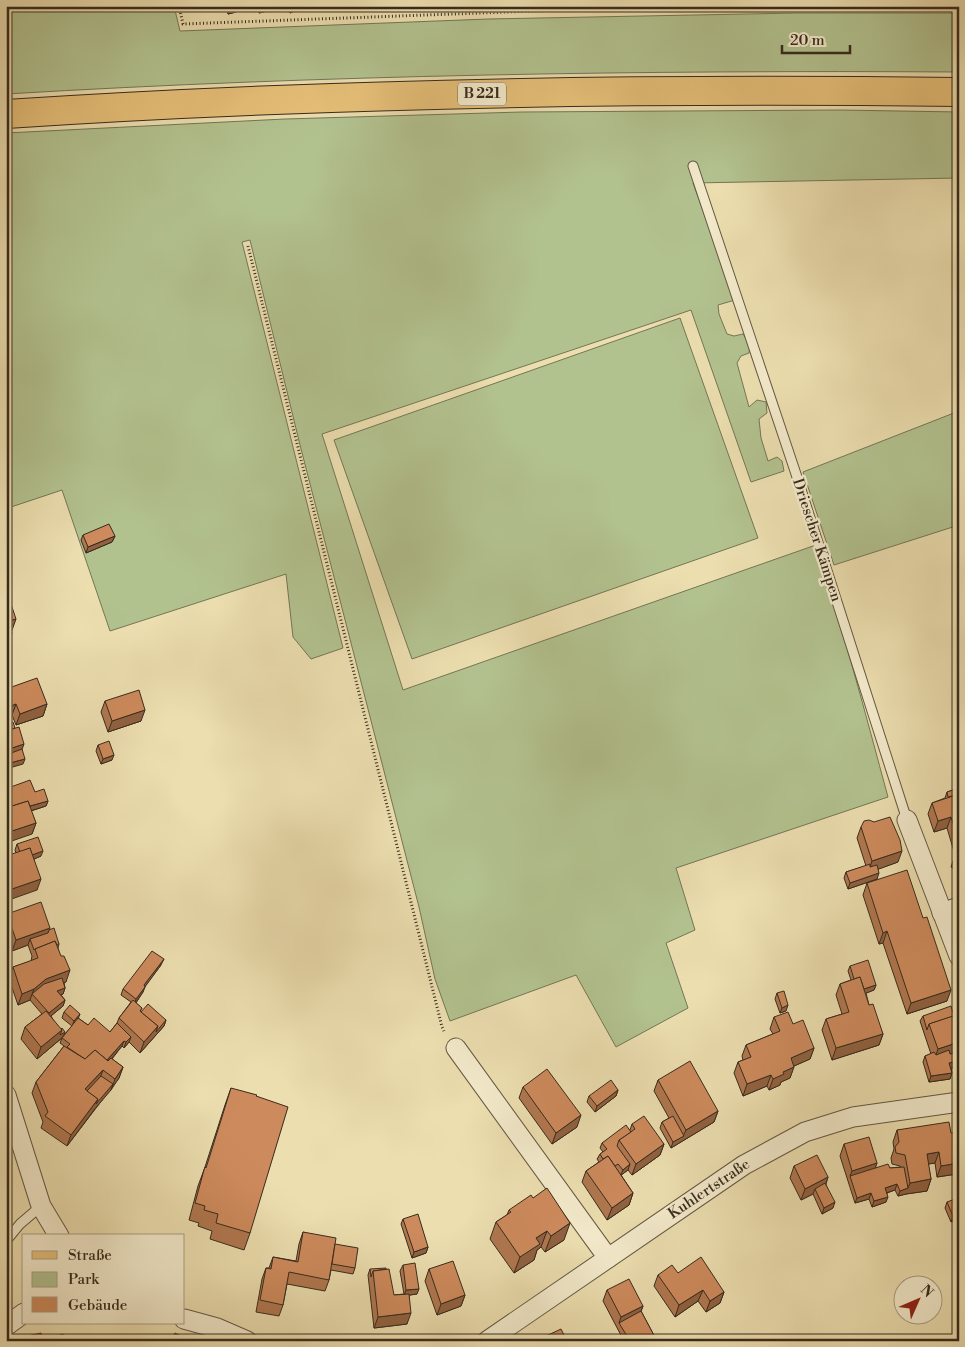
<svg xmlns="http://www.w3.org/2000/svg" width="965" height="1347" font-family="'Libre Bodoni',serif">
	<style>
		.green { fill: #b2c28f; stroke: #747656 }
		.lines { fill: none; stroke-linecap: round; stroke-linejoin: round }
		.service-casing { stroke: #645842; stroke-width: 11 }
		.minor-casing { stroke: #645842; stroke-width: 21 }
		.primary-casing { stroke: #372b1e; stroke-width: 30 }
		.path { stroke: #372b1e; stroke-width: 3; stroke-dasharray: 1 2.5; stroke-linecap: butt }
		.service { stroke: #f3eacb; stroke-width: 9 }
		.minor { stroke: #f3eacb; stroke-width: 19 }
		.primary { stroke: #e6bf78; stroke-width: 28 }
		.wall { fill: #b0774f; stroke: #372b1e }
		.shaded-wall { fill: #906140; stroke: #372b1e }
		.building { fill: #cd8a5c; stroke: #372b1e }
		.labels { text-anchor: middle; dominant-baseline: central; stroke-width: 4.5; stroke-linejoin: round; paint-order: stroke }
		.shield { fill: #f3eacb; stroke: #6f6452; stroke-width: 1 }
		.shield-label { font-size: 14px; font-weight: bold; fill: #372b1e }
		.street-label { font-size: 15px; fill: #372b1e; stroke: #f3eacb }
	</style>
	<rect width="100%" height="100%" fill="#ecdeaf"/>
	<filter id="stains"><feTurbulence type="fractalNoise" baseFrequency=".004" numOctaves="4"/><feColorMatrix values="0 0 0 0 .2 0 0 0 0 .09 0 0 0 0 .02 0 0 0 .5 -.17"/></filter>
	<radialGradient id="worn" r=".72"><stop offset=".6" stop-color="#630" stop-opacity="0"/><stop offset="1" stop-color="#630" stop-opacity=".3"/></radialGradient>
	<g class="green">
		<path d="M6 6H174L180 31 488 19 798 13H959V72C641 70 323 75 6 94Z"/>
		<path d="M839 110 959 112V178L693 183 735 300 718 305 719 314 727 334 734 336 743 334 750 345 749 353 741 356 737 363 749 407 757 400 766 402 767 413 759 419 761 438 768 461 777 457 782 461 784 471 751 482 691 310 322 434 403 690 813 546C844 628 865 713 888 797L676 868 695 930 666 943 688 1008 616 1047 576 975 450 1021 435 979 419 907 300 445 250 240 242 242 343 648 311 659 293 637 286 574 110 631 62 490 11 507 6 483V133L285 119 522 112Z"/>
		<path d="M680 318 758 538 412 659 334 440Z"/>
		<path d="M959 411V525L834 565 803 472Z"/>
	</g>
	<g class="lines">
		<g class="service-casing">
			<g id="service">
				<path d="M693 166 796 474 907 820"/>
				<path d="M6 1241 20 1224 41 1206"/>
			</g>
		</g>
		<g class="minor-casing">
			<g id="minor">
				<path d="M907 820 959 956"/>
				<path d="M942 913 959 907"/>
				<path d="M456 1048 608 1258"/>
				<path d="M6 1095 41 1206 59 1236"/>
				<path d="M184 1319 217 1328 247 1341"/>
				<path d="M6 1326 24 1313"/>
				<path d="M487 1341 744 1165 805 1132 853 1117 959 1102"/>
			</g>
		</g>
		<g class="primary-casing">
			<path id="primary" d="M6 114C323 93 641 88 959 92"/>
		</g>
		<g class="path">
			<path d="M179 6 183 24 669 6"/>
			<path d="M723 6H794"/>
			<path d="M248 246 442 1027 444 1031"/>
		</g>
		<use href="#service" class="service"/>
		<use href="#minor" class="minor"/>
		<use href="#primary" class="primary"/>
	</g>
	<g class="wall">
		<path d="M225 6H238L236 12 228 14Z"/>
		<path d="M257 6H269L267 11 259 13Z"/>
		<path d="M287 6H298L297 10 290 13Z"/>
		<path d="M319 6H329L328 8 320 11Z"/>
		<path d="M83 535 115 536 112 542 86 553 81 540Z"/>
		<path d="M6 689 47 704 43 716 16 725 12 715Z"/>
		<path d="M105 701 141 721 108 732 101 712Z"/>
		<path d="M98 745 112 760 101 764 96 751Z"/>
		<path d="M6 773 9 785 8 788 35 792 48 801 46 806 31 811 36 823 32 834 8 808 6 800Z"/>
		<path d="M959 788V871L951 867 955 855 947 828 934 832 928 814 932 803 945 798 947 792Z"/>
		<path d="M861 827 898 862 878 869 877 879 848 889 844 878 846 872 866 866 857 838Z"/>
		<path d="M17 844 41 856 34 859 37 890 16 853 15 850Z"/>
		<path d="M867 883 947 1001 907 1014 883 943 879 944 863 895Z"/>
		<path d="M7 914 49 930 59 944 58 948 66 982H64L65 988 63 994 61 995 65 1000 63 1006 51 1016 63 1036 72 1026 62 1018 64 1012 78 1018 88 1025 110 1032 117 1023 119 1018 131 1002 121 995 123 989 161 965 145 986 143 992 136 1003 142 1008 140 1012 166 1020 164 1026 140 1053 129 1042 124 1048 122 1046 112 1059 123 1067 119 1078 67 1146 41 1128 43 1122 32 1093 36 1082 64 1046 60 1043 62 1038 37 1059 21 1039 25 1027 42 1014 30 1000 18 1005 9 979 13 967 31 961 32 956 28 945 12 951 6 936Z"/>
		<path d="M850 966 876 985 874 990 866 993 869 1005 883 1034 879 1045 832 1060 822 1030 826 1019 842 1014 836 995 840 984 851 980 848 971Z"/>
		<path d="M777 993 786 1011 780 1013 775 999Z"/>
		<path d="M959 1014V1052L956 1053V1067L951 1068 952 1073 950 1079 929 1082 923 1062 925 1056 931 1054 920 1021 923 1016H954Z"/>
		<path d="M774 1017 793 1024 814 1048 810 1059 794 1066 790 1078 781 1082 780 1085 769 1090 767 1086 743 1096 734 1073 738 1062 743 1060 742 1056 746 1045 773 1034 770 1029Z"/>
		<path d="M658 1080 718 1111 714 1122 671 1148 660 1128 662 1122 669 1118 654 1091Z"/>
		<path d="M523 1087 577 1127 552 1144 519 1098Z"/>
		<path d="M231 1088 250 1233 244 1250 210 1239 212 1231 198 1226 199 1223 189 1220 198 1186 205 1167 225 1105Z"/>
		<path d="M618 1090 616 1096 595 1112 587 1102 589 1096Z"/>
		<path d="M632 1124 664 1144 660 1155 632 1175 628 1170 621 1175 633 1193 629 1205 607 1220 582 1182 586 1171 599 1162 597 1159 600 1154 603 1152 600 1148 602 1143 630 1130Z"/>
		<path d="M897 1130 951 1133 959 1148V1170L957 1174 937 1177 935 1163 928 1164 931 1179 927 1191 906 1194 898 1196 895 1190 887 1193 886 1202 872 1207 869 1199 855 1203 840 1156 844 1144 877 1163 875 1168H890L901 1167 900 1166 892 1164 891 1158 894 1149 893 1142Z"/>
		<path d="M794 1166 828 1177 826 1184 833 1208 822 1214 813 1194 801 1200 790 1178Z"/>
		<path d="M947 1202 959 1207 951 1222 945 1208Z"/>
		<path d="M509 1210 564 1240 545 1252 541 1247 537 1250 534 1260 514 1273 490 1239 496 1222 507 1215Z"/>
		<path d="M403 1219 428 1247 426 1253 412 1258 401 1224Z"/>
		<path d="M303 1232 335 1244 355 1268 353 1274 331 1270 329 1280 325 1291 287 1284 283 1305 279 1316 256 1312 262 1279 266 1268H269L273 1257 296 1261 299 1244Z"/>
		<path d="M403 1265 417 1294 409 1295 407 1324 374 1328 368 1275 370 1269 394 1295 404 1294 400 1271Z"/>
		<path d="M429 1269 465 1295 461 1306 437 1315 425 1281Z"/>
		<path d="M678 1273 724 1292 720 1303 706 1312 698 1301 675 1317 654 1286 658 1275Z"/>
		<path d="M607 1290 643 1306 641 1311 657 1341H624L603 1301Z"/>
		<path d="M546 1336 567 1341H545Z"/>
	</g>
	<g class="shaded-wall">
		<path d="M238 6 236 12 228 14 230 9Z"/>
		<path d="M265 6H269L267 11 259 13 261 8Z"/>
		<path d="M293 6H298L297 10 290 13 292 7Z"/>
		<path d="M322 6H329L328 8 320 11Z"/>
		<path d="M364 6H371L363 9Z"/>
		<path d="M844 6H896L895 8H843Z"/>
		<path d="M115 536 112 542 86 553 88 547Z"/>
		<path d="M16 619 11 633H12L6 648V626L8 621Z"/>
		<path d="M16 704 12 715 6 717V708Z"/>
		<path d="M47 704 43 716 16 725 20 714Z"/>
		<path d="M145 710 141 721 108 732 112 721Z"/>
		<path d="M24 744 20 755 6 760V750Z"/>
		<path d="M114 755 112 760 101 764 103 759Z"/>
		<path d="M25 759 23 764 6 769V764Z"/>
		<path d="M9 785 6 793V786Z"/>
		<path d="M48 801 46 806 11 817 13 811Z"/>
		<path d="M951 817 947 828 934 832 938 821Z"/>
		<path d="M36 823 32 834 6 843V833Z"/>
		<path d="M43 851 41 856 27 862 29 856Z"/>
		<path d="M902 851 898 862 868 873 872 861Z"/>
		<path d="M879 873 877 879 848 889 850 883Z"/>
		<path d="M41 879 37 890 6 901V891Z"/>
		<path d="M50 928 46 939H30L28 945 12 951 16 940Z"/>
		<path d="M887 931 883 943 879 944 883 933Z"/>
		<path d="M164 959 161 965 142 991 144 985Z"/>
		<path d="M70 970 66 982 32 994 34 989 46 979Z"/>
		<path d="M876 985 874 990 859 996 861 990Z"/>
		<path d="M145 987 143 992 134 1005 136 999Z"/>
		<path d="M65 988 63 994 55 997 57 991Z"/>
		<path d="M34 989 30 1000 18 1005 22 994Z"/>
		<path d="M951 990 947 1001 907 1014 911 1003Z"/>
		<path d="M65 1000 63 1006 47 1019 49 1013Z"/>
		<path d="M788 1005 786 1011 780 1013 782 1008Z"/>
		<path d="M80 1014 78 1019 72 1026 74 1021Z"/>
		<path d="M166 1020 164 1026 140 1053 144 1042 158 1026Z"/>
		<path d="M62 1030 65 1032 63 1037 37 1059 41 1047Z"/>
		<path d="M883 1034 879 1045 832 1060 836 1048Z"/>
		<path d="M131 1037 129 1042 124 1048 126 1042Z"/>
		<path d="M124 1041 122 1046 102 1070 104 1064Z"/>
		<path d="M959 1042V1052L934 1060 938 1049Z"/>
		<path d="M814 1048 810 1059 787 1069 791 1058Z"/>
		<path d="M958 1061 956 1067 947 1069 949 1063Z"/>
		<path d="M123 1067 119 1078 111 1090 115 1079Z"/>
		<path d="M794 1067 790 1078 781 1082 780 1085 769 1090 773 1079 783 1072Z"/>
		<path d="M103 1070 99 1081 85 1096V1089Z"/>
		<path d="M952 1073 950 1079 929 1082 931 1076Z"/>
		<path d="M771 1075 767 1086 743 1096 747 1084Z"/>
		<path d="M113 1084 111 1090 94 1110 67 1146 71 1135 98 1099Z"/>
		<path d="M618 1090 616 1096 595 1112 597 1106Z"/>
		<path d="M718 1111 714 1122 671 1148 673 1142 683 1136 686 1130Z"/>
		<path d="M581 1115 577 1127 552 1144 556 1133Z"/>
		<path d="M664 1144 660 1155 632 1175 636 1164Z"/>
		<path d="M939 1152 935 1163 923 1165 927 1154Z"/>
		<path d="M877 1163 873 1174 850 1176 852 1171Z"/>
		<path d="M959 1163V1170L957 1174 937 1177 941 1166Z"/>
		<path d="M630 1164 628 1170 620 1176 623 1170Z"/>
		<path d="M828 1177 824 1189H815L813 1194 801 1200 805 1189Z"/>
		<path d="M931 1179 927 1191 906 1194 898 1196 900 1191 908 1188 910 1183Z"/>
		<path d="M897 1184 895 1190 883 1194 885 1188Z"/>
		<path d="M633 1193 629 1205 607 1220 612 1208Z"/>
		<path d="M871 1193 869 1199 855 1203 857 1198Z"/>
		<path d="M888 1197 886 1202 872 1207 874 1201Z"/>
		<path d="M835 1202 833 1208 822 1214 824 1208Z"/>
		<path d="M959 1214V1219L951 1222 953 1216Z"/>
		<path d="M570 1223 564 1240 545 1252 551 1236Z"/>
		<path d="M547 1231 541 1247 537 1250 534 1260 514 1273 520 1257 536 1238Z"/>
		<path d="M428 1247 426 1253 412 1258 414 1252Z"/>
		<path d="M419 1289 417 1294 404 1296 406 1290Z"/>
		<path d="M703 1290 698 1301 675 1317 679 1305Z"/>
		<path d="M724 1292 720 1303 706 1312 710 1301Z"/>
		<path d="M465 1295 461 1306 437 1315 441 1304Z"/>
		<path d="M643 1306 639 1317 619 1323 621 1317Z"/>
		<path d="M411 1313 407 1324 374 1328 378 1317Z"/>
	</g>
	<g class="building">
		<path d="M229 6H237L230 9Z"/>
		<path d="M109 524 115 536 88 547 83 535Z"/>
		<path d="M6 595H8L16 619 8 621 12 633 6 635Z"/>
		<path d="M37 678 47 704 20 714 16 704 6 708V689Z"/>
		<path d="M139 690 145 710 112 721 105 701Z"/>
		<path d="M13 722 15 728 6 731V724Z"/>
		<path d="M19 727 24 744 6 750V731Z"/>
		<path d="M109 741 114 755 103 759 98 745Z"/>
		<path d="M22 749 25 759 6 764V755Z"/>
		<path d="M6 773 9 785 6 786Z"/>
		<path d="M30 780 35 792 44 789 48 801 30 806 28 801 12 806 7 790 8 788Z"/>
		<path d="M959 788V794L948 797 947 792Z"/>
		<path d="M959 794V842L951 817 938 821 932 803Z"/>
		<path d="M28 801 36 823 6 833V808Z"/>
		<path d="M890 817 900 840 902 851 872 861 861 827 864 821 869 820 874 822Z"/>
		<path d="M38 837 43 851 32 855 30 848 20 852 17 844Z"/>
		<path d="M30 848 41 879 6 891V856Z"/>
		<path d="M959 849V858L955 856Z"/>
		<path d="M870 864V867L877 865 879 873 850 883 846 872Z"/>
		<path d="M907 870 923 918 927 917 951 990 911 1003 887 931 883 933 867 883Z"/>
		<path d="M41 902 50 928 16 940 7 914Z"/>
		<path d="M54 928 59 944 57 945 55 941 35 949 34 950 30 939 48 933 49 930Z"/>
		<path d="M55 941 61 956H64L70 970 46 979 34 989 22 994 13 967 38 958 35 949Z"/>
		<path d="M152 951 164 959 144 985 145 987 136 999 123 989Z"/>
		<path d="M868 960 876 985 864 989 860 977 854 979 850 966Z"/>
		<path d="M860 977 869 1005 873 1004 883 1034 836 1048 826 1019 849 1012 840 984Z"/>
		<path d="M62 978 65 988 57 991 65 1000 49 1013 32 994 44 984Z"/>
		<path d="M784 991 788 1005 782 1008 777 993Z"/>
		<path d="M133 1000 142 1008 140 1011 158 1026 144 1042 119 1018Z"/>
		<path d="M148 1004 166 1020 156 1032 158 1026 141 1012Z"/>
		<path d="M70 1005 80 1014 74 1021 64 1012Z"/>
		<path d="M951 1006 954 1016 929 1024 927 1030 923 1016Z"/>
		<path d="M46 1011 62 1030 41 1047 25 1027Z"/>
		<path d="M788 1012 793 1024 803 1020 814 1048 791 1058 794 1067 783 1072 784 1074 773 1079 771 1075 747 1084 738 1062 751 1057 746 1045 780 1031 774 1017Z"/>
		<path d="M959 1014V1042L938 1049 929 1024Z"/>
		<path d="M78 1018 88 1025 94 1018 110 1032 117 1023 131 1037 126 1042 124 1041 107 1060 95 1050 85 1059 67 1047 70 1044 62 1038Z"/>
		<path d="M62 1028 65 1032 60 1035 62 1030 61 1029Z"/>
		<path d="M64 1046 85 1059 95 1050 108 1061 111 1058 123 1067 115 1079 103 1070 85 1089 98 1099 71 1135 45 1116 48 1112 36 1082Z"/>
		<path d="M949 1050 950 1054 956 1053 958 1061 949 1063 952 1073 931 1076 925 1056 934 1052 936 1055Z"/>
		<path d="M690 1061 718 1111 686 1130 658 1080Z"/>
		<path d="M547 1069 581 1115 556 1133 523 1087Z"/>
		<path d="M101 1076 113 1084 96 1104 98 1099 87 1091Z"/>
		<path d="M611 1080 618 1090 597 1106 589 1096Z"/>
		<path d="M231 1088 257 1095 256 1096 288 1107 250 1233 216 1223 218 1214 204 1210 205 1206 195 1203 204 1170 205 1167 206 1168Z"/>
		<path d="M644 1116 664 1144 636 1164 619 1140 635 1129 632 1124Z"/>
		<path d="M673 1116 684 1136 673 1142 662 1122Z"/>
		<path d="M949 1122 951 1133 956 1132 959 1148V1163L941 1166 939 1152 927 1154 931 1179 910 1183 905 1155 896 1153 895 1147 899 1142 897 1130Z"/>
		<path d="M626 1125 631 1132 619 1140 617 1146 630 1164 623 1170 618 1164 615 1166 608 1156 603 1159 600 1154 607 1149 602 1143Z"/>
		<path d="M869 1137 877 1163 852 1171 844 1144Z"/>
		<path d="M817 1155 828 1177 805 1189 794 1166Z"/>
		<path d="M608 1156 633 1193 612 1208 586 1171Z"/>
		<path d="M888 1164 890 1168 904 1167 908 1188 900 1191 897 1184 885 1188 888 1197 874 1201 871 1193 857 1198 850 1176Z"/>
		<path d="M825 1183 835 1202 824 1208 815 1189Z"/>
		<path d="M547 1188 570 1223 551 1236 547 1231 536 1238 540 1244 520 1257 496 1222 511 1212 509 1210 531 1195 533 1198Z"/>
		<path d="M955 1199 959 1207V1214L953 1216 947 1202Z"/>
		<path d="M418 1214 428 1247 414 1252 403 1219Z"/>
		<path d="M303 1232 336 1238 329 1280 289 1272 283 1305 260 1300 266 1268 271 1269 273 1257 298 1262Z"/>
		<path d="M335 1244 358 1248 355 1268 332 1264Z"/>
		<path d="M701 1257 724 1292 710 1301 703 1290 679 1305 658 1275 672 1265 678 1273Z"/>
		<path d="M453 1261 465 1295 441 1304 429 1269Z"/>
		<path d="M415 1263 419 1289 406 1290 403 1265Z"/>
		<path d="M386 1268V1269L373 1271 371 1277 370 1269Z"/>
		<path d="M389 1269 394 1295 409 1294 411 1313 378 1317 373 1271Z"/>
		<path d="M629 1279 643 1306 621 1317 607 1290Z"/>
		<path d="M641 1311 657 1341H630L619 1323Z"/>
		<path d="M561 1329 567 1341H559L558 1338 553 1341H549L546 1336Z"/>
		<path d="M41 1333 43 1340 63 1334 65 1341H9V1340Z"/>
		<path d="M175 1333 191 1341H171Z"/>
		<path d="M558 1338 559 1341H553Z"/>
	</g>
	<g class="labels">
		<rect class="shield" x="458" y="82.5" width="48" height="23" rx="4"/>
		<g class="shield-label">
			<text x="482" y="94">B 221</text>
		</g>
		<g class="street-label">
			<text transform="translate(817 540) rotate(72)">Driescher Kämpen</text>
			<text transform="translate(709 1189) rotate(-34)">Kuhlertstraße</text>
		</g>
	</g>
	<rect width="965" height="1347" fill="none" stroke="#ecdeaf" stroke-width="25"/>
	<rect x="8" y="8" width="950" height="1332" fill="none" stroke="#372b1e" stroke-width="2.5"/>
	<rect x="12" y="12" width="940" height="1322" fill="none" stroke="#372b1e"/>
	<rect x="22" y="1234" width="162" height="90" fill="#f3eacb" stroke="#a89e86"/>
	<rect x="32" y="1251" width="25" height="8" fill="#e6bf78" stroke="#a89e86"/>
	<text x="68" y="1260" font-size="15" fill="#372b1e">Straße</text>
	<rect x="32" y="1272" width="25" height="15" fill="#b2c28f" stroke="#a89e86"/>
	<text x="68" y="1284" font-size="15" fill="#372b1e">Park</text>
	<rect x="32" y="1297" width="25" height="15" fill="#cd8a5c" stroke="#a89e86"/>
	<text x="68" y="1310" font-size="15" fill="#372b1e">Gebäude</text>
	<g transform="translate(918 1300) rotate(45)"><circle r="24" fill="#f3eacb" stroke="#a89e86"/>
	<path d="M0-4L9 19L0 12L-9 19Z" fill="#8f2418"/>
	<text y="-8" font-size="14" font-weight="bold" text-anchor="middle" fill="#372b1e">N</text>
	</g>
	<path d="M782 45v8h68v-8" fill="none" stroke="#372b1e" stroke-width="2.5"/>
	<text x="790" y="45" font-size="15" fill="#372b1e" stroke="#f3eacb" stroke-width="4" paint-order="stroke">20 m</text>
	<rect width="100%" height="100%" filter="url(#stains)"/>
	<rect width="100%" height="100%" fill="url(#worn)"/>
</svg>
